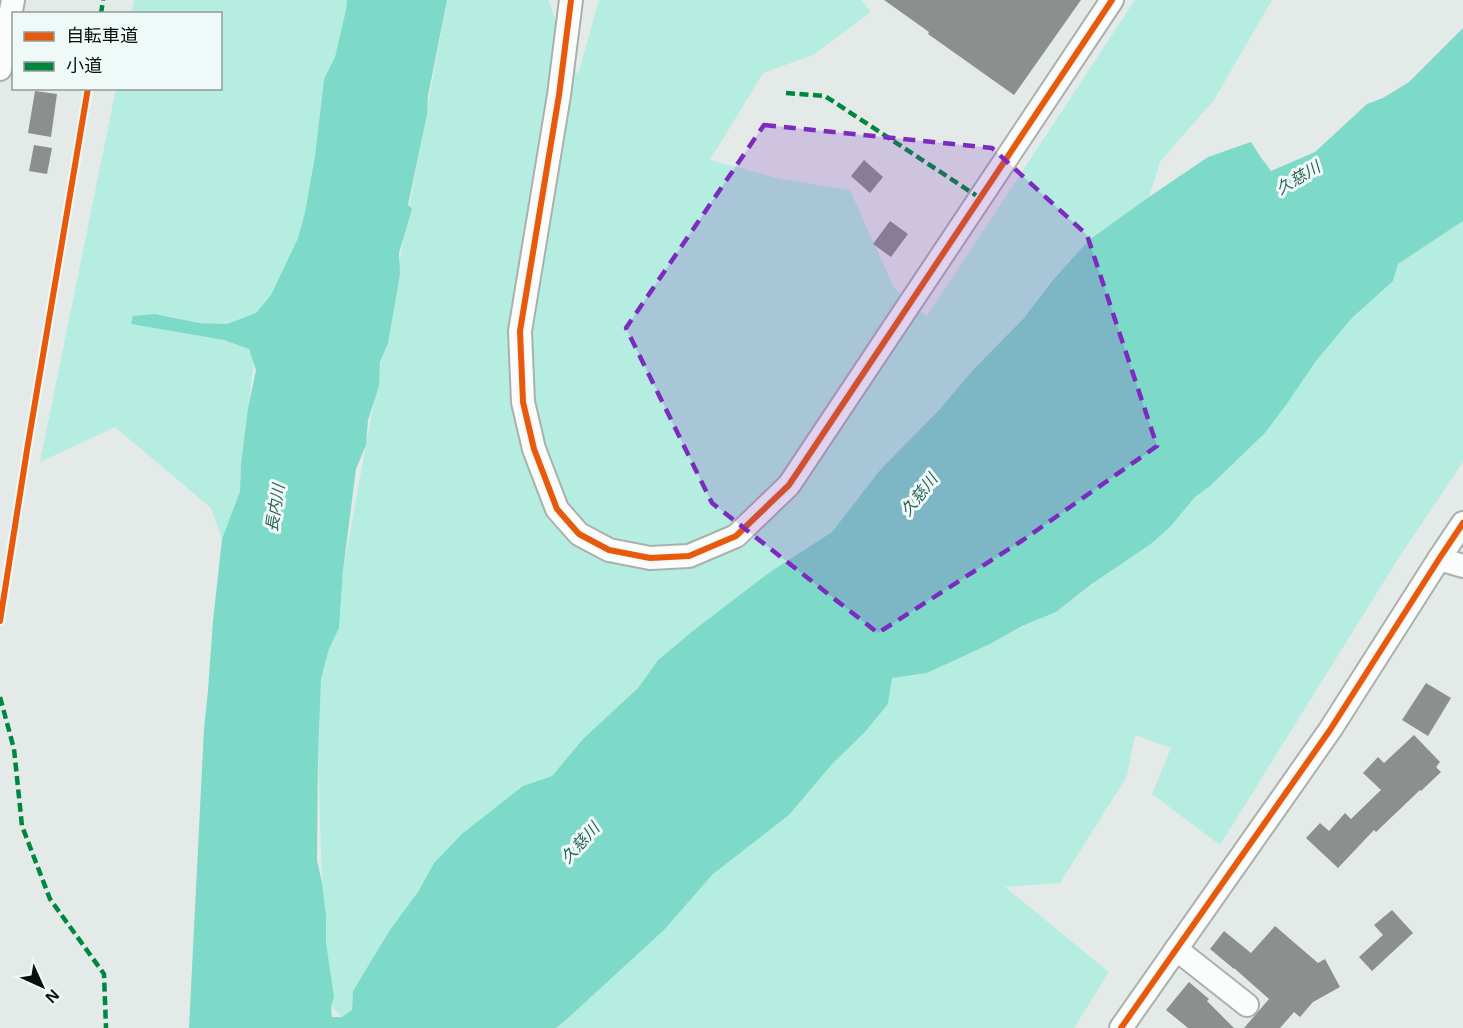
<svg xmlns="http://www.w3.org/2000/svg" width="1463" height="1028" font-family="Helvetica,'Noto Sans JP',sans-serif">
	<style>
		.green { fill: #b5ede0 }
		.water { fill: #7edac8 }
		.building { fill: #8b908e }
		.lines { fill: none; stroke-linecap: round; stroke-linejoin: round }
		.minor-casing { stroke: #abb0ae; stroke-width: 26 }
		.minor { stroke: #fbfcfc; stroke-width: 22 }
		.quiet { stroke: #00873e; stroke-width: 4.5; stroke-dasharray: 9 4.5; stroke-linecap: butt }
		.cycleway-casing { stroke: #eff9f7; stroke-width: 10 }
		.cycleway { stroke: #e8590c; stroke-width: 6 }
		.marked { fill: #7b2cbf; fill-opacity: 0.2; stroke: #7b2cbf; stroke-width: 4.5; stroke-dasharray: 12 8; stroke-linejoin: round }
		.labels { text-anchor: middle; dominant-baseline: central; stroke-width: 6; stroke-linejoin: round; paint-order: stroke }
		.water-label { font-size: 16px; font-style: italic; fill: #2c6156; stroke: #eff9f7 }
	</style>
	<rect width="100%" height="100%" fill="#e4eae8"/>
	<g class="green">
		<path d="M134 0H347L346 10 335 57 324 79 315 156 305 212 298 238 271 295 256 313 227 324 199 323 155 314 133 316 132 324 224 340 249 349 254 361 241 464 240 490 222 539 211 508 115 427 40 462 116 89 220 88V14L131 13Z"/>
		<path d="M447 0H548L578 75 599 0H861L871 12 813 55 763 73 710 160 781 179 850 190 894 288 927 316 1135 0H1272L1214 100 1160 162 1149 197 1089 241 1051 281 1024 318 973 370 940 409 880 470 832 532 770 572 694 630 658 660 638 688 583 739 552 776 523 786 434 863 418 892 353 991 352 1010 342 1017 331 1006 326 943V915L322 883 318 756 321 679 329 649 339 628 343 571Z"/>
		<path d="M1463 221V462L1398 559 1220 845 1152 794 1171 748 1135 735 1127 776 1060 883 1005 887 1109 972 1074 1028H556L567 1019 664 930 713 874 789 815 833 763 864 733 888 704 892 678 927 673 990 644 1022 626 1056 612 1171 526 1195 497 1210 486 1265 433 1286 405 1316 361 1352 318 1393 281 1398 264Z"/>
	</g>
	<path class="water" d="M347 0H447L428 96 427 114 408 205 412 209 399 253 400 274 388 343 380 362 379 386 368 420 366 445 356 469 343 571 339 628 329 649 321 679 318 756 317 860 322 883 326 915V943L334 997 331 1006 332 1017H342L352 1010 353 991 390 930 418 892 434 863 463 833 523 786 552 776 583 739 638 688 658 660 694 630 770 572 832 532 880 470 940 409 973 370 1024 318 1051 282 1089 240 1149 197 1208 157 1251 142 1260 156 1271 171 1315 152 1367 104 1383 98 1409 82 1463 28V221L1398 264 1393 281 1352 318 1316 361 1286 405 1265 433 1210 486 1195 497 1171 526 1152 543 1092 584 1056 612 1022 626 990 644 927 673 892 678 888 704 864 733 833 763 789 815 713 874 664 930 567 1019 556 1028H189L204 729 208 690 213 621 222 539 240 491 241 464 248 408 256 370 249 349 224 340 131 324 133 316 155 314 199 323 227 324 256 313 271 295 298 238 305 212 315 156 324 79 335 57 346 10Z"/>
	<g class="building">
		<path d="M884 0H1081L1014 95 928 34 929 32Z"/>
		<path d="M35 91 57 94 51 137 28 133Z"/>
		<path d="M34 145 52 148 47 174 29 171Z"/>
		<path d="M864 160 883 177 870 193 851 176Z"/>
		<path d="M890 221 908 234 891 257 873 244Z"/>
		<path d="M1426 683 1451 698 1428 736 1402 720Z"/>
		<path d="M1414 735 1440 762 1436 767 1441 772 1421 791 1420 790 1376 832 1374 830 1338 868 1306 838 1320 823 1329 831 1345 813 1351 819 1381 790 1363 773 1378 757 1384 763Z"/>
		<path d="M1392 910 1413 933 1372 971 1359 957 1383 935 1374 925Z"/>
		<path d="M1275 926 1318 963 1325 959 1340 987 1313 1002 1300 1017 1294 1012 1280 1028H1244L1269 999 1234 968V969L1210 949 1224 931 1251 953Z"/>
		<path d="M1189 982 1209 999 1207 1001 1234 1028H1188L1166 1010Z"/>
	</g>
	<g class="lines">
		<g class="minor-casing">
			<g id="minor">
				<path d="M571 0 559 95 520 331 523 402 534 449 557 509 579 534 609 550 650 558 689 556 736 536 789 485 1112 0"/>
				<path d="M0 69 13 0"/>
				<path d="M1439 559 1463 566"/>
				<path d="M1176 949 1247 1005"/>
				<path d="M1121 1028 1330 730 1439 559 1463 523"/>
			</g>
		</g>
		<use href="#minor" class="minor"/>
		<g class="quiet">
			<path d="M101 14 103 0"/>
			<path d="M786 93 825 96 980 198"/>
			<path d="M0 697 14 749 22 826 50 899 104 974 106 1028"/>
		</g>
		<g class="cycleway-casing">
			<g id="cycleway">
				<path d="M571 0 559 95 520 331 523 402 534 449 557 509 579 534 609 550 650 558 689 556 736 536 789 485 1112 0"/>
				<path d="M0 621 27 450 88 88"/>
				<path d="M1121 1028 1330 730 1439 559 1463 523"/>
			</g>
		</g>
		<use href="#cycleway" class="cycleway"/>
	</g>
	<path class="marked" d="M764 125 992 148 1087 235 1157 446 1023 540 878 633 712 503 626 328Z"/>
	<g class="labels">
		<g class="water-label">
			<text transform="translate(1298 178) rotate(-31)">久慈川</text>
			<text transform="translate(919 495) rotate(-52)">久慈川</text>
			<text transform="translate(275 508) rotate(-81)">長内川</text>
			<text transform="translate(580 843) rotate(-48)">久慈川</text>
		</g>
	</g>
	<rect x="12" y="12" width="210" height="78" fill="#eff9f7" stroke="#949b9a" stroke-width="1.5"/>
	<rect x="24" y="32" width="30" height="9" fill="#e8590c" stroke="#949b9a" stroke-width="1.5"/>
	<text x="66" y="42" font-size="18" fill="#0b0f0e">自転車道</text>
	<rect x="24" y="62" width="30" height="9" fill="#00873e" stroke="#949b9a" stroke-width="1.5"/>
	<text x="66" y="72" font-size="18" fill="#0b0f0e">小道</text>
	<g transform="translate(42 986) rotate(135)" stroke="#eff9f7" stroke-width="4.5" paint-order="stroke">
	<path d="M0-4.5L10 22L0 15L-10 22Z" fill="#0b0f0e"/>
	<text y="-9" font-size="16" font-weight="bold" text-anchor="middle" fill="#0b0f0e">N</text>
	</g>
</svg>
